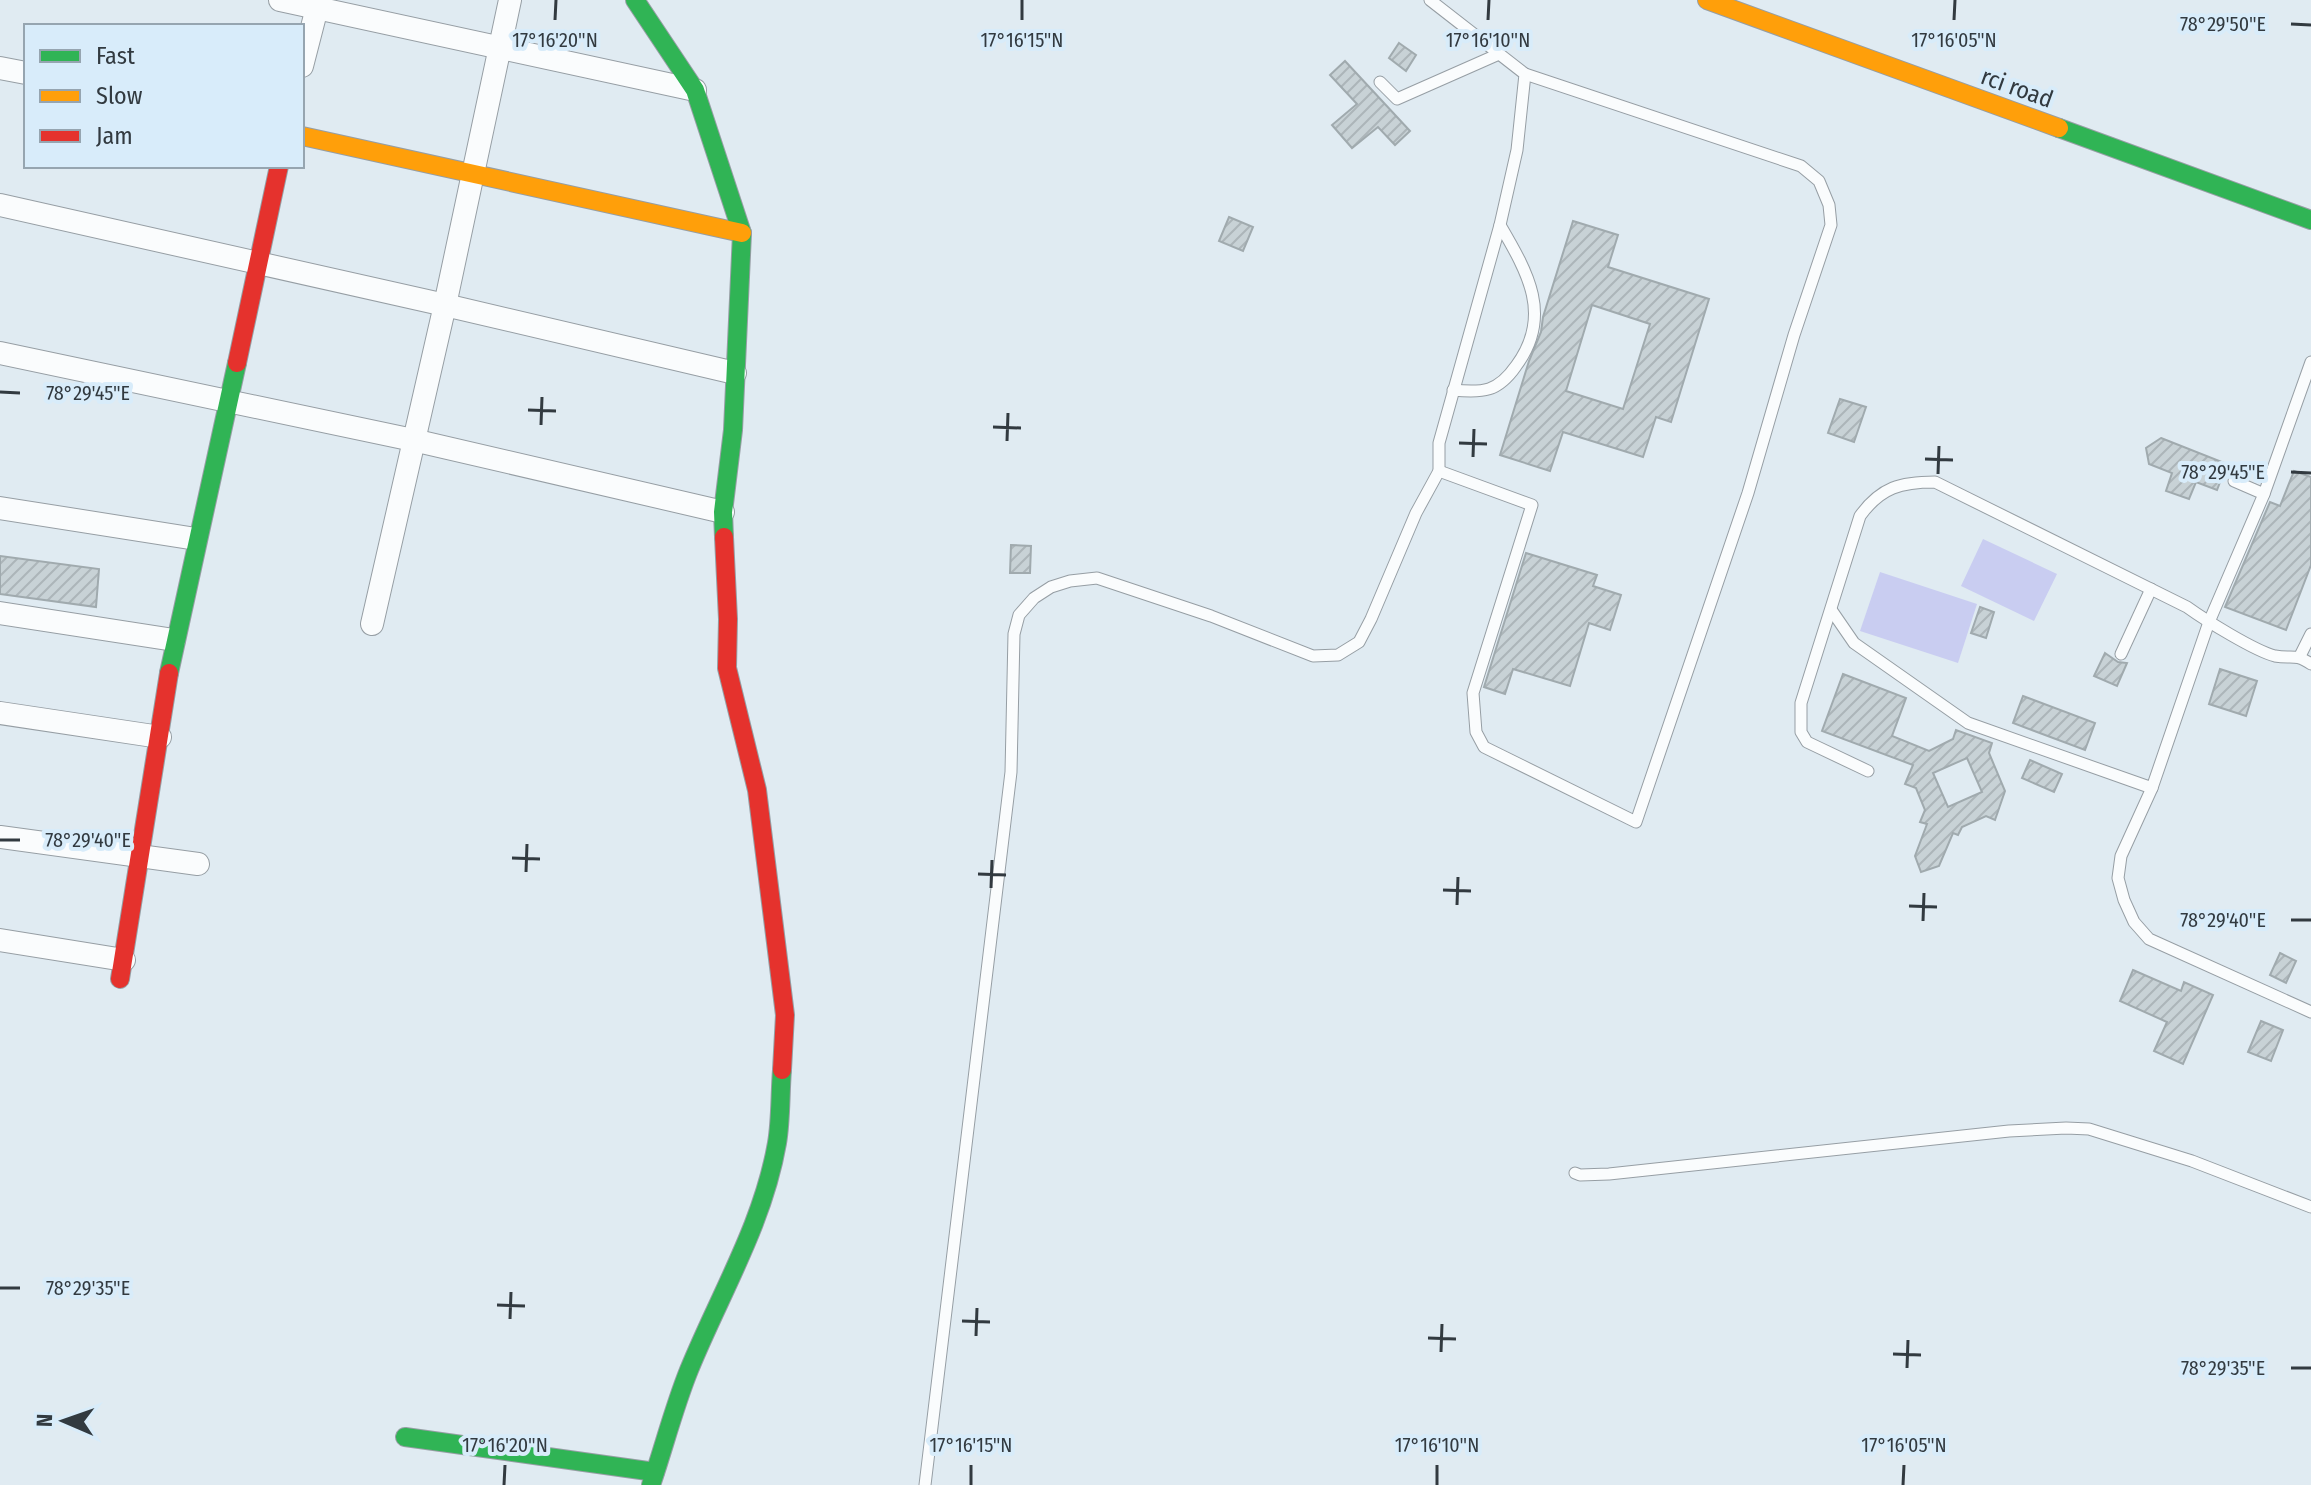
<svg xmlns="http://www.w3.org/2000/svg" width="2311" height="1485" font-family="'Fira Sans Condensed',sans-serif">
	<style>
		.garden { fill: #c9cdf1 }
		.building { fill: url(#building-hatch); stroke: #a0aaae; stroke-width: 2; fill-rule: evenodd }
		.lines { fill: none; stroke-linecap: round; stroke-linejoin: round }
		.lane-casing { stroke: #969ea4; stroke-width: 13 }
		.street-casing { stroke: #969ea4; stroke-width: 24 }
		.fast-casing { stroke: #969ea4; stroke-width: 20 }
		.slow-casing { stroke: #969ea4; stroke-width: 20 }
		.jam-casing { stroke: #969ea4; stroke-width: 20 }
		.lane { stroke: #fafcfd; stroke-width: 11 }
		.street { stroke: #fafcfd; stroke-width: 22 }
		.fast { stroke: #30b455; stroke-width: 18 }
		.slow { stroke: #ff9f0a; stroke-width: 18 }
		.jam { stroke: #e5322d; stroke-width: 18 }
		.ticks { fill: none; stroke: #323a40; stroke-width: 3 }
		.labels { text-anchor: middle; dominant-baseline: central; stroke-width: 8; stroke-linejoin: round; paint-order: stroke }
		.street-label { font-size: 24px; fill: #323a40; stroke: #d8ecfa }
		.ticks-label { font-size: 20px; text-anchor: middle; fill: #323a40; stroke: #d8ecfa; stroke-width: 8; stroke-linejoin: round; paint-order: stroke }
	</style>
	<defs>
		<pattern id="building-hatch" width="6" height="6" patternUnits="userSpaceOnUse" patternTransform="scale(2)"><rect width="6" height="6" fill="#c8d2d6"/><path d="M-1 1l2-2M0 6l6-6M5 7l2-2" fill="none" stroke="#acb5b9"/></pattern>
	</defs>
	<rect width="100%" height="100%" fill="#e0ebf2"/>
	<g class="garden">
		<path d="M1983 539 2057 574 2034 621 1961 586Z"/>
		<path d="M1880 572 1977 604 1958 663 1860 631Z"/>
	</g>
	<g class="building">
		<path d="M1399 43 1416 55 1406 71 1389 58Z"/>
		<path d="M1345 61 1410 131 1395 145 1378 127 1352 148 1332 125 1357 104 1330 75Z"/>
		<path d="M1229 217 1253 227 1243 251 1219 241Z"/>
		<path d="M1573 221 1618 235 1608 267 1709 299 1671 422 1656 417 1643 457 1563 432 1550 471 1500 455 1529 361 1541 332 1543 317ZM1592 305 1650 324 1623 409 1566 391Z"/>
		<path d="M1840 399 1866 407 1854 442 1828 433Z"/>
		<path d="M2161 438 2227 464 2217 490 2196 482 2189 499 2166 491 2172 473 2149 464 2146 448Z"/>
		<path d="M2294 471 2311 477V565L2286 630 2225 607 2270 502 2280 506Z"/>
		<path d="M1011 545 1031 546 1030 573H1010Z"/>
		<path d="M1526 553 1597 575 1593 586 1621 595 1610 630 1589 623 1570 686 1513 669 1505 694 1484 687Z"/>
		<path d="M0 556 99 569 96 607 0 594Z"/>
		<path d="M1980 607 1994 612 1986 638 1971 633Z"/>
		<path d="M2105 653 2118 662 2127 663 2117 686 2094 676Z"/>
		<path d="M2220 669 2257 681 2246 716 2209 704Z"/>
		<path d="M1843 674 1906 698 1892 736 1929 751 1953 739 1956 730 1992 743 1989 753 2005 791 1995 820 1986 816 1962 827 1958 835 1953 833 1939 866 1921 872 1915 856 1927 824 1920 822 1925 810 1916 788 1905 784 1913 765 1822 731ZM1967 758 1982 792 1948 807 1933 773Z"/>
		<path d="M2023 696 2095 723 2085 750 2013 723Z"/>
		<path d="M2030 760 2062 774 2054 792 2022 778Z"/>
		<path d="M2280 953 2296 961 2286 983 2270 975Z"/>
		<path d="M2133 970 2181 991 2184 982 2213 995 2183 1064 2154 1051 2167 1022 2120 1001Z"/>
		<path d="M2261 1021 2283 1030 2271 1061 2248 1052Z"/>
	</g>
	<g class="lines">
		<g class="lane-casing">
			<g id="lane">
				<path d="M1380 82 1397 99 1499 54"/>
				<path d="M2311 362 2264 494 2209 622 2152 788 2121 856 2118 878 2124 900 2134 922 2149 939 2311 1012"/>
				<path d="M1453 390C1483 393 1498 392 1516 366 1553 316 1528 273 1500 225"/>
				<path d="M1439 471 1532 505 1473 693 1476 732 1484 747 1636 822 1748 493 1794 335 1831 225 1829 205 1819 181 1801 166 1525 74"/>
				<path d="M2234 481 2264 494"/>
				<path d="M1832 611 1854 643 1968 723 2152 788"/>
				<path d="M2121 654 2151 589"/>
				<path d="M2300 656 2311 634"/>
				<path d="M1868 771 1807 742 1801 732V703L1860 516C1881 487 1901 482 1935 482L2187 607C2205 620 2255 651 2275 656 2292 659 2295 653 2311 664"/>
				<path d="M1575 1173 1580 1175 1609 1174 2009 1131 2066 1128 2089 1129 2192 1161 2311 1207"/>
				<path d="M925 1485 1011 772 1014 634 1019 615 1034 598 1051 587 1070 581 1097 578 1211 616 1313 656 1338 655 1359 642 1371 619 1416 513 1439 471V443L1500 225 1517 150 1525 74 1430 0"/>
			</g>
		</g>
		<g class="street-casing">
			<g id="street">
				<path d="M280 0 695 90"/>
				<path d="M302 66 319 0"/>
				<path d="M0 68 26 73"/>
				<path d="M0 205 445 305 735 373"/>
				<path d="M0 353 413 440 723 512"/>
				<path d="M0 508 196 539"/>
				<path d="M0 613 174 640"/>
				<path d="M372 624 445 305 510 0"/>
				<path d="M0 713 160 737"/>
				<path d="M0 837 198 864"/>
				<path d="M0 940 124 960"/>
			</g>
		</g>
		<g class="fast-casing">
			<g id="fast">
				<path d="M635 0 695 90 742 233 733 430 723 512 724 537"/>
				<path d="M2059 128 2311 220"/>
				<path d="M169 673 237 363"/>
				<path d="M405 1437 655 1472"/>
				<path d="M651 1485C664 1447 674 1407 689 1370 720 1294 763 1224 777 1143 781 1120 780 1094 782 1070"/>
			</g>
		</g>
		<g class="slow-casing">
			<g id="slow">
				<path d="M1707 0 2059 128"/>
				<path d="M302 136 742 233"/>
			</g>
		</g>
		<g class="jam-casing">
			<g id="jam">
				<path d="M237 363 279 166"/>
				<path d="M724 537 728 619 727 668 757 790 785 1015 782 1070"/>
				<path d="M120 979 169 673"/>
			</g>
		</g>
		<use href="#lane" class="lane"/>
		<use href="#street" class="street"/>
		<use href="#fast" class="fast"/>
		<use href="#slow" class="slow"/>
		<use href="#jam" class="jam"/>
	</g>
	<path class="ticks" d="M555 20 556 0M1022 20V0M1488 20 1489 0M1954 20 1955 0M2291 24 2311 25M0 392 20 393M528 410 556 411M541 425 542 397M993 427 1021 428M1007 441 1008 413M1459 443 1487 444M1473 457 1474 429M1925 459 1953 460M2291 472 2311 473M1938 474 1939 446M0 840H20M512 858 540 859M526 872 527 844M978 874 1006 875M991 888 992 860M1443 890 1471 891M1457 905 1458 877M1909 906 1937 907M2291 920H2311M1923 921 1924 893M0 1288H20M497 1305 525 1306M510 1319 511 1292M962 1321 990 1322M976 1336 977 1308M1428 1338 1456 1339M1441 1352 1442 1324M1893 1354 1921 1355M1907 1368 1908 1340M2291 1368H2311M504 1485 505 1465M971 1485V1465M1437 1485V1465M1903 1485 1904 1465"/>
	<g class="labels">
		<g class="street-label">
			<text transform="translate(2017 88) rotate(20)">rci road</text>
		</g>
	</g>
	<g class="ticks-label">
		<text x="2223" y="31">78°29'50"E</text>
		<text x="555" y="47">17°16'20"N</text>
		<text x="1022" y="47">17°16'15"N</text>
		<text x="1488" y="47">17°16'10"N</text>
		<text x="1954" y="47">17°16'05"N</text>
		<text x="88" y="400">78°29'45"E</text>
		<text x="2223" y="479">78°29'45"E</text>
		<text x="88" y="847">78°29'40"E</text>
		<text x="2223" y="927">78°29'40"E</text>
		<text x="88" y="1295">78°29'35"E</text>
		<text x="2223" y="1375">78°29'35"E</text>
		<text x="505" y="1452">17°16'20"N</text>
		<text x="971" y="1452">17°16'15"N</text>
		<text x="1437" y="1452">17°16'10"N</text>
		<text x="1904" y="1452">17°16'05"N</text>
	</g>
	<rect x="24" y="24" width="280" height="144" fill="#d8ecfa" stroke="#96a5b0" stroke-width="2"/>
	<rect x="40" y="50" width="40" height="12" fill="#30b455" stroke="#96a5b0" stroke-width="2"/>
	<text x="96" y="64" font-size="24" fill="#323a40">Fast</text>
	<rect x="40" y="90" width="40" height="12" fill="#ff9f0a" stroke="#96a5b0" stroke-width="2"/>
	<text x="96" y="104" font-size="24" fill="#323a40">Slow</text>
	<rect x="40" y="130" width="40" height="12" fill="#e5322d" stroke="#96a5b0" stroke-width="2"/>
	<text x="96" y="144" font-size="24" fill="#323a40">Jam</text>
	<g transform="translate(64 1421) rotate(272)" stroke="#d8ecfa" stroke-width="6" paint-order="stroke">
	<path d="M0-6L14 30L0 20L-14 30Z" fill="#323a40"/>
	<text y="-12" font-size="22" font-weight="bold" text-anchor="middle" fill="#323a40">N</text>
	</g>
</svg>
